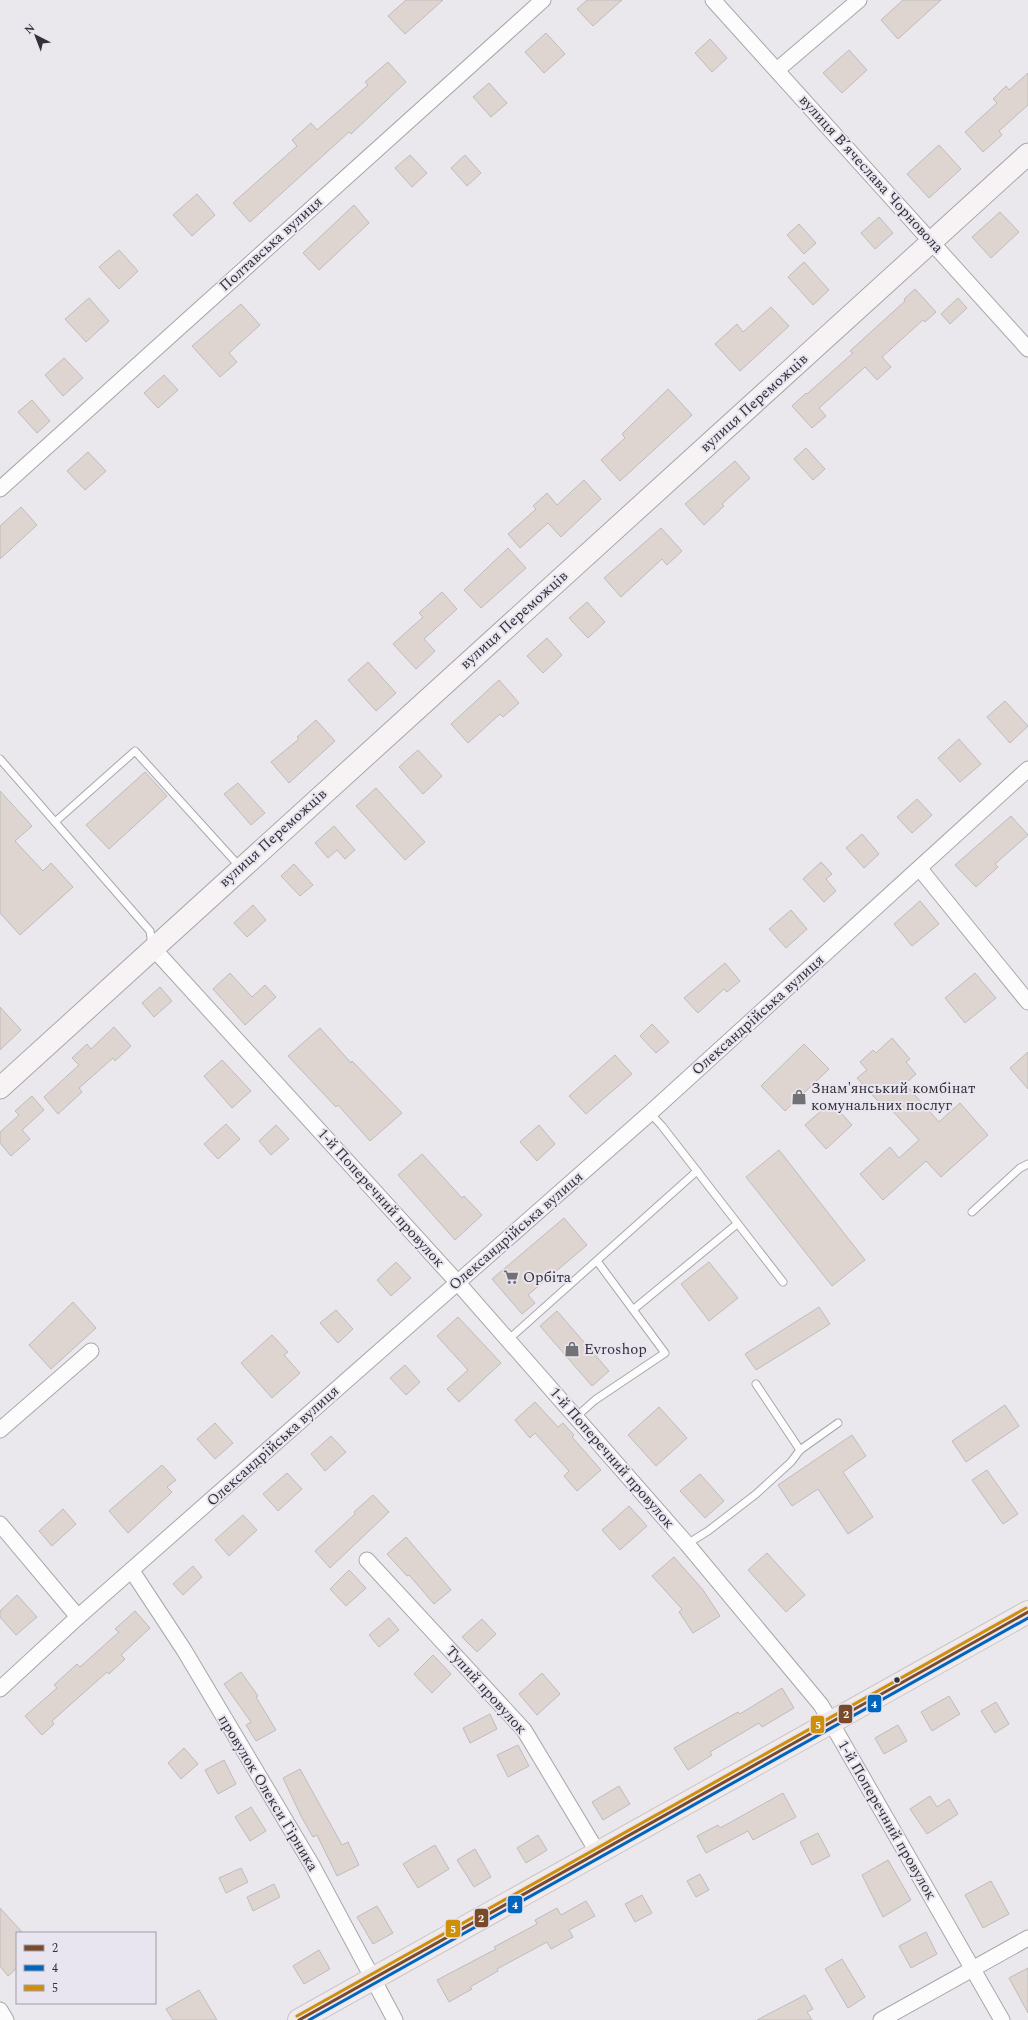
<svg xmlns="http://www.w3.org/2000/svg" width="1028" height="2020" font-family="Spectral,serif">
	<style>
		.building { fill: #ded5d1; stroke: #bfbbbd }
		.lines { fill: none; stroke-linecap: round; stroke-linejoin: round }
		.lane-casing { stroke: #a8a7ab; stroke-width: 9 }
		.street-casing { stroke: #a8a7ab; stroke-width: 17 }
		.secondary-casing { stroke: #a8a7ab; stroke-width: 23 }
		.primary-casing { stroke: #c7c6c8; stroke-width: 24 }
		.lane { stroke: #fcfcfc; stroke-width: 7 }
		.street { stroke: #fcfcfc; stroke-width: 15 }
		.secondary { stroke: #f7f3f4; stroke-width: 21 }
		.primary { stroke: #f2ebea; stroke-width: 22 }
		.bus-1-casing { stroke: #e9e5f0; stroke-width: 6 }
		.bus-2-casing { stroke: #e9e5f0; stroke-width: 6 }
		.bus-3-casing { stroke: #e9e5f0; stroke-width: 6 }
		.bus-1 { stroke: #7a4b2a; stroke-width: 3 }
		.bus-2 { stroke: #0065bd; stroke-width: 3 }
		.bus-3 { stroke: #d08f0b; stroke-width: 3 }
		.bus-dot { fill: #323135; stroke: #e9e5f0; stroke-width: 1.5 }
		.labels { text-anchor: middle; dominant-baseline: central; stroke-width: 4; stroke-linejoin: round; paint-order: stroke }
		.street-label { font-size: 15px; fill: #323135; stroke: #e9e5f0 }
		.poi-label { font-size: 15px; fill: #323135; stroke: #e9e5f0; text-anchor: start }
		.line-badge { stroke: #e9e5f0; stroke-width: 1.5 }
		.badge-label { font-size: 11px; text-anchor: middle; font-weight: bold; fill: #fff }
	</style>
	<rect width="100%" height="100%" fill="#eae8ed"/>
	<g class="building">
		<path d="M406 0H443L405 34 388 16Z"/>
		<path d="M587 0H622L593 26 577 9Z"/>
		<path d="M903 0H941L898 39 881 20Z"/>
		<path d="M546 33 565 54 544 73 525 52Z"/>
		<path d="M710 39 727 58 712 72 695 53Z"/>
		<path d="M849 50 867 70 842 93 823 73Z"/>
		<path d="M388 62 406 82 351 134 349 132 250 222 233 203 297 146 292 140 311 123 317 130 368 85 365 82Z"/>
		<path d="M1028 73V105L999 131 1002 135 983 152 965 132 997 103 993 99 1006 86 1009 90Z"/>
		<path d="M489 83 507 103 491 117 473 97Z"/>
		<path d="M939 145 961 169 929 198 907 174Z"/>
		<path d="M410 155 427 173 412 187 395 168Z"/>
		<path d="M465 155 481 173 467 186 451 168Z"/>
		<path d="M197 194 215 215 192 236 173 215Z"/>
		<path d="M354 205 369 223 319 270 303 253Z"/>
		<path d="M1000 212 1019 232 991 258 972 237Z"/>
		<path d="M879 217 893 233 875 249 861 233Z"/>
		<path d="M799 224 816 243 804 254 787 235Z"/>
		<path d="M119 250 138 271 119 289 99 267Z"/>
		<path d="M804 262 829 290 813 305 788 277Z"/>
		<path d="M915 289 936 312 925 322 923 320 882 357 891 367 877 380 865 367 819 408 826 416 812 428 792 406 806 393 807 394 853 353 850 351 905 301 904 299Z"/>
		<path d="M89 298 109 321 86 342 65 319Z"/>
		<path d="M958 298 967 308 950 324 941 314Z"/>
		<path d="M241 304 260 325 229 353 237 362 220 377 192 346Z"/>
		<path d="M771 307 789 326 740 371 715 344 737 324 743 332Z"/>
		<path d="M64 358 83 378 63 396 45 375Z"/>
		<path d="M164 375 178 390 158 408 144 393Z"/>
		<path d="M668 389 692 415 620 481 601 460 625 438 622 434Z"/>
		<path d="M32 400 50 421 37 433 18 412Z"/>
		<path d="M806 448 825 469 813 480 794 459Z"/>
		<path d="M88 452 106 471 85 490 67 471Z"/>
		<path d="M735 461 750 478 722 504 724 506 704 525 685 504Z"/>
		<path d="M584 480 601 499 561 537 548 523 520 548 508 534 536 509 533 506 547 493 557 505Z"/>
		<path d="M21 507 37 525 0 559V526Z"/>
		<path d="M661 528 682 551 667 565 662 559 621 597 604 578Z"/>
		<path d="M508 548 526 568 481 608 464 590Z"/>
		<path d="M442 592 457 609 424 639 435 651 416 669 393 644 423 617 419 613Z"/>
		<path d="M587 602 605 622 588 638 569 618Z"/>
		<path d="M547 638 562 655 543 673 527 656Z"/>
		<path d="M368 662 396 693 376 711 348 680Z"/>
		<path d="M499 680 519 703 503 717 500 714 468 743 451 724Z"/>
		<path d="M1005 701 1028 726 1010 743 987 717Z"/>
		<path d="M316 720 335 741 289 783 271 762 299 739 297 737Z"/>
		<path d="M959 739 981 764 960 782 938 758Z"/>
		<path d="M418 750 442 776 423 794 399 767Z"/>
		<path d="M145 772 167 796 109 849 86 825Z"/>
		<path d="M238 783 265 813 251 825 224 794Z"/>
		<path d="M376 788 425 842 405 860 356 806Z"/>
		<path d="M0 791 32 826 15 841 43 871 51 863 73 887 20 935 0 913Z"/>
		<path d="M917 799 932 815 912 833 897 817Z"/>
		<path d="M1011 816 1028 835 995 864 998 867 976 887 955 865Z"/>
		<path d="M334 826 355 850 345 859 337 850 328 858 315 843Z"/>
		<path d="M862 834 879 854 864 868 846 848Z"/>
		<path d="M821 862 832 874 826 879 836 891 824 902 803 879Z"/>
		<path d="M294 864 313 885 300 896 281 876Z"/>
		<path d="M920 901 939 924 912 946 894 924Z"/>
		<path d="M253 905 266 920 247 937 234 923Z"/>
		<path d="M791 910 807 929 786 948 769 929Z"/>
		<path d="M725 963 740 981 727 992 724 989 698 1013 684 998Z"/>
		<path d="M230 973 252 997 265 985 276 997 245 1025 213 989Z"/>
		<path d="M975 973 996 998 965 1023 945 998Z"/>
		<path d="M160 987 172 1001 154 1017 142 1003Z"/>
		<path d="M0 1007 21 1030 0 1050Z"/>
		<path d="M652 1024 669 1042 656 1053 640 1036Z"/>
		<path d="M114 1027 131 1046 115 1061 113 1058 79 1088 82 1092 58 1114 44 1097 79 1065 72 1058 87 1044 91 1049Z"/>
		<path d="M320 1028 351 1063 352 1061 402 1113 370 1141 338 1105 336 1107 288 1056Z"/>
		<path d="M892 1038 910 1059 906 1062 916 1074 905 1084 939 1122 960 1103 988 1135 941 1177 926 1161 883 1200 860 1174 890 1147 899 1158 919 1140 889 1107 886 1110 857 1078 867 1070 860 1062 873 1050 876 1053Z"/>
		<path d="M804 1044 829 1069 785 1111 761 1086Z"/>
		<path d="M1028 1052V1089L1010 1068Z"/>
		<path d="M615 1055 632 1074 586 1114 569 1096Z"/>
		<path d="M222 1060 251 1091 232 1108 204 1076Z"/>
		<path d="M32 1096 44 1110 22 1130 30 1139 11 1156 0 1143V1132L19 1115 15 1111Z"/>
		<path d="M831 1102 852 1125 826 1149 805 1125Z"/>
		<path d="M226 1124 240 1139 218 1159 204 1144Z"/>
		<path d="M276 1125 289 1139 271 1155 259 1141Z"/>
		<path d="M539 1125 555 1144 537 1161 520 1142Z"/>
		<path d="M779 1150 865 1260 832 1286 746 1177Z"/>
		<path d="M422 1154 462 1198 464 1196 482 1215 455 1240 398 1175Z"/>
		<path d="M564 1218 587 1245 528 1295 535 1303 522 1314 492 1279Z"/>
		<path d="M396 1262 411 1278 391 1296 377 1280Z"/>
		<path d="M709 1262 738 1298 709 1321 681 1284Z"/>
		<path d="M73 1302 96 1328 51 1369 29 1345Z"/>
		<path d="M819 1307 830 1324 756 1370 745 1354Z"/>
		<path d="M336 1310 353 1329 338 1343 320 1323Z"/>
		<path d="M557 1311 609 1371 592 1386 540 1326Z"/>
		<path d="M458 1317 501 1363 459 1402 447 1389 468 1370 437 1336Z"/>
		<path d="M272 1335 288 1352 284 1355 300 1373 272 1398 241 1363Z"/>
		<path d="M405 1365 420 1382 406 1395 390 1378Z"/>
		<path d="M535 1402 558 1427 563 1423 574 1435 572 1437 601 1470 577 1491 564 1476 569 1471 535 1433 530 1438 515 1420Z"/>
		<path d="M1005 1405 1019 1426 966 1462 952 1441Z"/>
		<path d="M659 1407 687 1438 656 1466 628 1435Z"/>
		<path d="M215 1423 233 1443 215 1459 197 1439Z"/>
		<path d="M852 1435 866 1456 843 1472 873 1517 848 1534 818 1489 792 1506 778 1485Z"/>
		<path d="M331 1436 346 1452 325 1471 311 1454Z"/>
		<path d="M162 1465 176 1480 167 1487 172 1492 128 1533 109 1511Z"/>
		<path d="M987 1470 1018 1514 1003 1524 972 1480Z"/>
		<path d="M287 1473 302 1489 278 1511 263 1494Z"/>
		<path d="M700 1474 724 1501 705 1518 680 1491Z"/>
		<path d="M373 1495 389 1512 330 1568 315 1551 355 1514 354 1512Z"/>
		<path d="M629 1506 647 1526 620 1550 602 1530Z"/>
		<path d="M63 1509 76 1524 52 1546 39 1531Z"/>
		<path d="M243 1515 257 1530 229 1556 215 1540Z"/>
		<path d="M406 1537 451 1590 434 1604 409 1575 407 1576 387 1554Z"/>
		<path d="M767 1553 805 1595 786 1612 748 1570Z"/>
		<path d="M674 1557 703 1590 720 1616 693 1633 679 1612 682 1609 652 1576Z"/>
		<path d="M193 1566 202 1577 183 1595 173 1584Z"/>
		<path d="M349 1570 366 1588 346 1606 330 1589Z"/>
		<path d="M17 1595 37 1617 16 1635 0 1617V1611Z"/>
		<path d="M135 1611 150 1628 121 1655 125 1659 109 1674 107 1672 52 1721 54 1724 42 1735 25 1716 57 1688 54 1685 77 1664 80 1667 119 1632 115 1629Z"/>
		<path d="M389 1618 399 1630 379 1647 369 1635Z"/>
		<path d="M482 1619 496 1634 477 1652 462 1637Z"/>
		<path d="M433 1655 451 1674 432 1693 414 1674Z"/>
		<path d="M241 1672 258 1696 256 1697 276 1730 256 1741 246 1725 251 1722 224 1684Z"/>
		<path d="M542 1673 560 1694 537 1715 519 1694Z"/>
		<path d="M782 1688 794 1708 762 1727 759 1723 710 1752 712 1755 688 1770 674 1748 738 1712 740 1714Z"/>
		<path d="M949 1696 960 1714 932 1731 921 1712Z"/>
		<path d="M996 1702 1009 1724 995 1733 981 1711Z"/>
		<path d="M490 1714 497 1729 470 1743 463 1728Z"/>
		<path d="M898 1725 907 1741 884 1754 875 1738Z"/>
		<path d="M518 1745 529 1766 508 1777 497 1755Z"/>
		<path d="M184 1748 198 1764 181 1779 168 1763Z"/>
		<path d="M224 1760 236 1784 218 1794 205 1770Z"/>
		<path d="M300 1769 342 1845 348 1842 359 1865 337 1876 317 1835 313 1837 301 1816 283 1778Z"/>
		<path d="M619 1786 630 1804 603 1820 592 1802Z"/>
		<path d="M783 1793 796 1817 753 1840 748 1831 706 1853 697 1836 718 1825 720 1828Z"/>
		<path d="M930 1796 937 1807 949 1799 958 1814 927 1834 910 1809Z"/>
		<path d="M251 1807 266 1831 250 1841 235 1817Z"/>
		<path d="M818 1833 830 1856 812 1865 800 1842Z"/>
		<path d="M538 1835 547 1850 526 1863 517 1848Z"/>
		<path d="M435 1845 449 1869 418 1888 403 1864Z"/>
		<path d="M475 1849 491 1877 474 1887 457 1860Z"/>
		<path d="M888 1860 911 1900 883 1917 862 1875Z"/>
		<path d="M241 1868 248 1882 226 1893 219 1878Z"/>
		<path d="M700 1874 709 1890 696 1897 687 1881Z"/>
		<path d="M991 1881 1009 1914 983 1928 965 1895Z"/>
		<path d="M274 1884 280 1897 253 1911 247 1897Z"/>
		<path d="M642 1895 652 1913 635 1922 625 1904Z"/>
		<path d="M586 1901 595 1916 569 1930 573 1937 551 1949 547 1942 497 1969 498 1971 470 1987 472 1989 449 2002 437 1980 496 1949 494 1947 537 1924 535 1920 557 1908 561 1915Z"/>
		<path d="M377 1906 393 1933 373 1944 357 1917Z"/>
		<path d="M0 1908 22 1932 17 1933V1968L8 1976 0 1966Z"/>
		<path d="M926 1932 937 1954 911 1968 899 1946Z"/>
		<path d="M319 1950 330 1969 304 1984 293 1966Z"/>
		<path d="M842 1959 865 1997 848 2008 825 1969Z"/>
		<path d="M1028 1968V2013L1009 1978Z"/>
		<path d="M199 1990 217 2020H173L166 2009Z"/>
		<path d="M805 1995 813 2009 807 2012 812 2020H757Z"/>
	</g>
	<g class="lines">
		<g class="lane-casing">
			<g id="lane">
				<path d="M0 759 150 931 152 945"/>
				<path d="M55 822 135 751 241 868"/>
				<path d="M650 1113 662 1126 783 1282"/>
				<path d="M972 1212 1020 1168 1028 1164"/>
				<path d="M634 1309 737 1224"/>
				<path d="M508 1340 697 1171"/>
				<path d="M756 1384 800 1450"/>
				<path d="M576 1417 595 1400 665 1353 597 1261"/>
				<path d="M687 1544 708 1531 756 1494 791 1462 800 1450 838 1423"/>
			</g>
		</g>
		<g class="street-casing">
			<g id="street">
				<path d="M713 0 1028 349"/>
				<path d="M777 70 859 0"/>
				<path d="M0 489 543 0"/>
				<path d="M920 869 1028 1002"/>
				<path d="M153 948 458 1283 687 1544 821 1705 1002 2020"/>
				<path d="M0 1430 91 1351"/>
				<path d="M0 1524 78 1617"/>
				<path d="M367 1560 524 1730 598 1853"/>
				<path d="M132 1571 184 1650 312 1865 395 2020"/>
				<path d="M0 1689 78 1617 650 1113 1028 769"/>
				<path d="M0 2010 6 2020"/>
				<path d="M881 2020 1028 1938"/>
			</g>
		</g>
		<g class="secondary-casing">
			<path id="secondary" d="M0 1088 1028 154"/>
		</g>
		<g class="primary-casing">
			<path id="primary" d="M299 2020 1028 1612"/>
		</g>
		<use href="#lane" class="lane"/>
		<use href="#street" class="street"/>
		<use href="#secondary" class="secondary"/>
		<use href="#primary" class="primary"/>
		<g class="bus-1-casing">
			<path id="bus-1" d="M299 2020 1028 1612"/>
		</g>
		<g class="bus-2-casing">
			<path id="bus-2" d="M309 2020 1028 1618"/>
		</g>
		<g class="bus-3-casing">
			<path id="bus-3" d="M297 2016 1026 1608"/>
		</g>
		<use href="#bus-1" class="bus-1"/>
		<use href="#bus-2" class="bus-2"/>
		<use href="#bus-3" class="bus-3"/>
	</g>
	<defs>
		<g id="shop-bare" transform="scale(1.2)"><path d="M-5-2.5h2.3a2.7 3.5 0 0 1 5.4 0H5L5.5 6h-11ZM-1.5-2.5h3a1.5 2.3 0 0 0-3 0Z" fill="#727175" stroke="#e9e5f0" stroke-width="2.5" paint-order="stroke"/></g>
		<g id="supermarket-bare" transform="scale(1.2)"><path d="M-6-5.5h2.5l.6 2H6L4.5 2H-2.5L-4.4-4H-6ZM-1.5 3.2a1.3 1.3 0 1 0 .1 0ZM3 3.2a1.3 1.3 0 1 0 .1 0Z" fill="#727175" stroke="#e9e5f0" stroke-width="2.5" paint-order="stroke"/></g>
	</defs>
	<g fill-rule="evenodd">
		<use href="#shop-bare" x="799" y="1097"/>
		<use href="#supermarket-bare" x="511" y="1277"/>
		<use href="#shop-bare" x="572" y="1349"/>
	</g>
	<circle class="bus-dot" cx="897" cy="1680" r="3.5"/>
	<g class="labels">
		<g class="street-label">
			<text transform="translate(871 174) rotate(48)">вулиця Вʼячеслава Чорновола</text>
			<text transform="translate(271 244) rotate(-42)">Полтавська вулиця</text>
			<text transform="translate(754 403) rotate(-42)">вулиця Переможців</text>
			<text transform="translate(514 620) rotate(-42)">вулиця Переможців</text>
			<text transform="translate(273 838) rotate(-42)">вулиця Переможців</text>
			<text transform="translate(758 1015) rotate(-42)">Олександрійська вулиця</text>
			<text transform="translate(381 1198) rotate(48)">1-й Поперечний провулок</text>
			<text transform="translate(516 1231) rotate(-41)">Олександрійська вулиця</text>
			<text transform="translate(273 1446) rotate(-42)">Олександрійська вулиця</text>
			<text transform="translate(612 1458) rotate(49)">1-й Поперечний провулок</text>
			<text transform="translate(486 1690) rotate(48)">Тупий провулок</text>
			<text transform="translate(268 1793) rotate(59)">провулок Олекси Гірника</text>
			<text transform="translate(887 1820) rotate(60)">1-й Поперечний провулок</text>
		</g>
		<g class="poi-label">
			<text x="811" y="1088">Знам'янський комбінат<tspan x="811" dy="17">комунальних послуг</tspan></text>
			<text x="523" y="1277">Орбіта</text>
			<text x="584" y="1349">Evroshop</text>
		</g>
	</g>
	<g class="line-badge">
		<rect x="867" y="1694" width="15" height="19" rx="4" fill="#0065bd"/>
		<rect x="838" y="1704" width="15" height="20" rx="4" fill="#7a4b2a"/>
		<rect x="810" y="1715" width="15" height="19" rx="4" fill="#d08f0b"/>
		<rect x="507" y="1895" width="16" height="19" rx="4" fill="#0065bd"/>
		<rect x="474" y="1908" width="15" height="20" rx="4" fill="#7a4b2a"/>
		<rect x="445" y="1919" width="16" height="19" rx="4" fill="#d08f0b"/>
	</g>
	<g class="badge-label">
		<text x="874" y="1708">4</text>
		<text x="846" y="1718">2</text>
		<text x="818" y="1729">5</text>
		<text x="515" y="1909">4</text>
		<text x="481" y="1922">2</text>
		<text x="453" y="1933">5</text>
	</g>
	<rect x="16" y="1932" width="140" height="72" fill="#e9e5f0" stroke="#a09da5"/>
	<rect x="24" y="1945" width="20" height="6" fill="#7a4b2a" stroke="#a09da5"/>
	<text x="52" y="1952" font-size="12" fill="#323135">2</text>
	<rect x="24" y="1965" width="20" height="6" fill="#0065bd" stroke="#a09da5"/>
	<text x="52" y="1972" font-size="12" fill="#323135">4</text>
	<rect x="24" y="1985" width="20" height="6" fill="#d08f0b" stroke="#a09da5"/>
	<text x="52" y="1992" font-size="12" fill="#323135">5</text>
	<g transform="translate(36 36) rotate(318)" stroke="#e9e5f0" stroke-width="3" paint-order="stroke">
	<path d="M0-3L7 15L0 10L-7 15Z" fill="#323135"/>
	<text y="-6" font-size="11" font-weight="bold" text-anchor="middle" fill="#323135">N</text>
	</g>
</svg>
